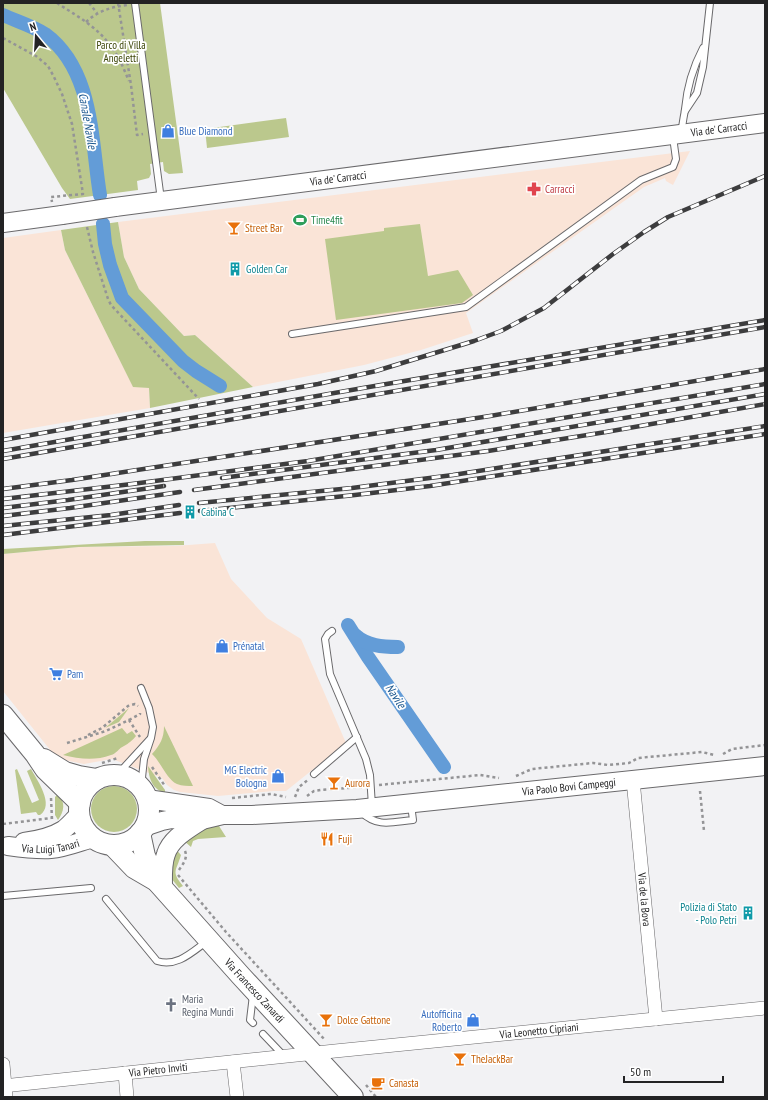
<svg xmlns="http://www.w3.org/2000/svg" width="768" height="1100" font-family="'PT Sans Narrow',sans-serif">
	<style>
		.commercial { fill: #fae4d7 }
		.green { fill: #bbc88d }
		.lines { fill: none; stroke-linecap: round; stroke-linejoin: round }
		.canal { stroke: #639cd7; stroke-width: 14 }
		.lane-casing { stroke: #6a696b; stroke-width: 8 }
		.street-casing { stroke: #6a696b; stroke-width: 14 }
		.secondary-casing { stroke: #6a696b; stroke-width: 20 }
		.primary-casing { stroke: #6a696b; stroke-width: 22 }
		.path { stroke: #949496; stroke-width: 2.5; stroke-dasharray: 3 3; stroke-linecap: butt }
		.lane { stroke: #fff; stroke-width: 6 }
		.street { stroke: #fff; stroke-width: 13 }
		.secondary { stroke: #fff; stroke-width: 18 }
		.primary { stroke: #fff; stroke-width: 20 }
		.rail-casing { stroke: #3d3d3e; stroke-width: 4.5 }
		.rail { stroke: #fff; stroke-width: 3; stroke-dasharray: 9; stroke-linecap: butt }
		.secondary-bridge-casing { stroke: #6a696b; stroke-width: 20; stroke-linecap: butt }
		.secondary-bridge { stroke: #fff; stroke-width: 18 }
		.labels { text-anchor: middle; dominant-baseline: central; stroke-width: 3.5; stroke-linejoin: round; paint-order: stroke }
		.park-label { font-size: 11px; fill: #3a4305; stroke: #fff }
		.street-label { font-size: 11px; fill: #232324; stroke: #fff }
		.shop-label { font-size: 11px; fill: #366cbe; stroke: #fff; text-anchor: start }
		.health-label { font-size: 11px; fill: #be3a42; stroke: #fff; text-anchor: start }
		.leisure-label { font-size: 11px; fill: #27864d; stroke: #fff; text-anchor: start }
		.food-label { font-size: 11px; fill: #c56008; stroke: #fff; text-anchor: start }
		.culture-label { font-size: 11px; fill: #0d838f; stroke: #fff; text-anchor: start }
		.worship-label { font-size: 11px; fill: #5b616d; stroke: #fff; text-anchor: start }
		.water-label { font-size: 12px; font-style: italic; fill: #19558d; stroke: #fff }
	</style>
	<rect width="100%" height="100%" fill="#f2f2f4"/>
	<g class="commercial">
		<path d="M690 151 673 185 666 181 665 178 644 187 466 313 473 333 421 350 364 365 253 387 195 335 184 336 139 289 124 257 118 222Z"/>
		<path d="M61 230 65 250 133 386 149 388 150 408 3 433V238Z"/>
		<path d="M215 543 231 579 267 618 301 639 346 743 286 791H274L218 796 180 792 174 790 167 785 162 778 112 759 84 764 64 760 55 756 3 691V554L79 547 175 546Z"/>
	</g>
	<g class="green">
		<path d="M3 3H160L183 173 169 174 164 171 163 162 150 164 151 174 149 178 137 181 138 190 70 199 62 188 3 88Z"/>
		<path d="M286 118 289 137 207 148 205 129Z"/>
		<path d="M118 222 124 257 139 289 184 336 195 335 253 387 150 408 149 388 133 387 65 250 61 230Z"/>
		<path d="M420 224 428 276 458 270 473 295 462 303 336 320 325 239 384 231V228Z"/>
		<path d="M145 541H184V545L79 547 3 554V549Z"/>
		<path d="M129 708 119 722 105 728Z"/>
		<path d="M164 726 193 786C188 786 182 786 177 784 168 781 160 761 152 754 160 745 164 738 164 726Z"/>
		<path d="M122 728 127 734 132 731 136 736C132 741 129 743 124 746 119 748 116 754 111 755 95 761 79 759 63 755Z"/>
		<path d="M148 766 165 790V793C152 789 149 779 148 766Z"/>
		<path d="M17 769 32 803 39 800 27 771 31 769C37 780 55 805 40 815H38L36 812 21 814 15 770Z"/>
		<circle cx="114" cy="809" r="23"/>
		<path d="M58 794C66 803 64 811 58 820L55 815V797Z"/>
		<path d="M211 826H219L226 837 198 839 193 841 191 847 183 840 194 830Z"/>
		<path d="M174 847 181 855C176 872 171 871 183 886L179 888 171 878Z"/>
	</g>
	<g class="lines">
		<g class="canal">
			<path d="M3 15C16 21 33 26 45 34 94 70 91 141 100 195"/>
			<path d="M103 224 105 244 110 265 122 298 183 361 196 371 220 386"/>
			<path d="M348 625 368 657 444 767"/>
			<path d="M355 635C367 646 383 647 398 647"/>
		</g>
		<g class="lane-casing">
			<g id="lane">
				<path d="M135 3 161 200"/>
				<path d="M685 111 697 93 703 67 710 3"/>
				<path d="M682 131C682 122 684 118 685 109 687 87 693 67 703 48"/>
				<path d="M292 334 466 307 641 180 673 167 676 159 673 137"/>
				<path d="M332 631 328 634 325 639 330 674 366 759 370 775 372 806"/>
				<path d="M314 774 357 737"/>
				<path d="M117 775 150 739"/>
				<path d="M141 787 144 759 151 738 153 727 149 708 141 688"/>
				<path d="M361 812C378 828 392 822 413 820L411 805"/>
				<path d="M3 896 91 888"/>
				<path d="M106 899 157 961C177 967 191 953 206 942"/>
				<path d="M253 1023 250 1020 253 995"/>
				<path d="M263 1034 284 1056"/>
			</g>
		</g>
		<g class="street-casing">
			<g id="street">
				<path id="s1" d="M633 780 656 1019"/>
				<path d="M233 1062 237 1097"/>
				<path d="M3 1064 6 1097"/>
				<path d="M125 1073 127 1097"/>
				<path id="s2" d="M3 1086 335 1051 765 1008"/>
			</g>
		</g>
		<g class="secondary-casing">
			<g id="secondary">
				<path id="s3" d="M115 207 765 123"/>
				<path d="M3 223 62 215"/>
				<path d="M147 799 209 808 222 815"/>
				<path id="s4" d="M144 827 162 821 172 819 202 820 223 815H252L357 809 765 766"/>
				<path d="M24 842C38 840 52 837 63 830 69 826 74 819 79 815"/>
				<path id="s5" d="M8 846C22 848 36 850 51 849 65 848 79 842 93 838"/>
				<path d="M163 888C163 877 162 864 166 854 171 838 189 829 202 820"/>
			</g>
		</g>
		<g class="primary-casing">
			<g id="primary">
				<path d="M3 715 35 754 45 769 80 803"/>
				<path d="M44 759 65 772 79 776 97 779"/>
				<circle cx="114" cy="810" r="35"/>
				<path id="s6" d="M140 833 145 856 158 883 241 976 353 1097"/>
				<path d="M112 845 134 868 158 882"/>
			</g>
		</g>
		<g class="path">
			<path d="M57 3C77 16 99 28 112 48 120 58 124 70 129 81"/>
			<path d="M89 3 97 13"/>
			<path d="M118 3 131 85 137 135 143 134"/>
			<path d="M86 22C98 11 111 7 127 5"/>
			<path d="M3 38 36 56 48 66 54 77 62 94 72 124 83 194 51 197 52 202"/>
			<path d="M87 227 93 252 108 299 111 305 199 399"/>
			<path d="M129 720 140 714V713"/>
			<path d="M88 735 102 728 128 706 135 704 138 706"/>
			<path d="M67 743 106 731 129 720 140 737"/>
			<path d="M723 754 732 749 765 745"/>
			<path d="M102 763 118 758"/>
			<path d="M152 767 165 786"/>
			<path d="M516 776 532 769 593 763 608 765 629 763 638 758 702 752 714 755"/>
			<path d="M379 785 480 775 499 778"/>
			<path d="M700 791 704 831"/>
			<path d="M307 796 314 791 321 790 362 787"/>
			<path d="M295 797 299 787 309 779"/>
			<path d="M51 798 52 819"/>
			<path d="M232 798 271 794 286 797"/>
			<path d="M3 824 51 818"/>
			<path d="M179 870C183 864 188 858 185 851"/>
			<path d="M178 875 226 932 325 1040"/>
			<path d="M366 1085 376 1097"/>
		</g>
		<use href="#lane" class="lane"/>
		<use href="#street" class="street"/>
		<use href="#secondary" class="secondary"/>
		<use href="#primary" class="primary"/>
		<g class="rail-casing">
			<g id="rail">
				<path d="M3 440 318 384 376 371 474 341 501 331 544 308 613 254 644 232 668 217 765 176"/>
				<path d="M3 451 363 388 765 320"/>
				<path d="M3 459 765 327"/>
				<path d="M222 478 436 450 765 394"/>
				<path d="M3 489 72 480 490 416 765 369"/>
				<path d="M194 490 488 451 606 432 765 404"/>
				<path d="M3 499 132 484 308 461 765 384"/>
				<path d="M199 503 352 488 453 475 765 426"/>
				<path d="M3 508 68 500 164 486"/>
				<path d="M200 511 355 495 430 486 765 434"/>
				<path d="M3 516 70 508 180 492"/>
				<path d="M3 526 111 515 179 505"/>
				<path d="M3 535 180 513"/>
			</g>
		</g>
		<use href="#rail" class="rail"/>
		<g class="secondary-bridge-casing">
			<path id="secondary-bridge" d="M62 215 115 207"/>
		</g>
		<use href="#secondary-bridge" class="secondary-bridge"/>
	</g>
	<defs>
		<g id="shop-bare" transform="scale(1.08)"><path d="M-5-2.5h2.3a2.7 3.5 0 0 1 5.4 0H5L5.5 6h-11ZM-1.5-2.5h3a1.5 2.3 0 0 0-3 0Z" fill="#3f7fe0" stroke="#fff" stroke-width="2.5" paint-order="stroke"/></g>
		<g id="pharmacy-bare" transform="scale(1.08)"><path d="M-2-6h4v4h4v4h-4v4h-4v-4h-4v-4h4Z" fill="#e0444e" stroke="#fff" stroke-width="2.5" paint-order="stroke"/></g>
		<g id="stadium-bare" transform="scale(1.08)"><path d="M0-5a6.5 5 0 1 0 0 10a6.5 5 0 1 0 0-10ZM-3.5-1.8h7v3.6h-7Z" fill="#2e9e5b" stroke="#fff" stroke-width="2.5" paint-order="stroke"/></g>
		<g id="bar-bare" transform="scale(1.08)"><path d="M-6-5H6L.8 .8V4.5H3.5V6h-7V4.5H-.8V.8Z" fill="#e8710a" stroke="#fff" stroke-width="2.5" paint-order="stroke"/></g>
		<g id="building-bare" transform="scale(1.08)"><path d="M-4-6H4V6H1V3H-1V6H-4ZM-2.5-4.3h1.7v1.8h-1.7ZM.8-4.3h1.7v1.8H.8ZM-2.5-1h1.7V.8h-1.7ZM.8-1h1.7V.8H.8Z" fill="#0f9aa8" stroke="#fff" stroke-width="2.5" paint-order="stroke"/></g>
		<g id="supermarket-bare" transform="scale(1.08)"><path d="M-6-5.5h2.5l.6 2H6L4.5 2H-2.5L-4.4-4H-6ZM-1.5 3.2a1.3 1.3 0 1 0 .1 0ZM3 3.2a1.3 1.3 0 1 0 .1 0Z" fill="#3f7fe0" stroke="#fff" stroke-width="2.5" paint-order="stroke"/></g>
		<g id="restaurant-bare" transform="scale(1.08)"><path d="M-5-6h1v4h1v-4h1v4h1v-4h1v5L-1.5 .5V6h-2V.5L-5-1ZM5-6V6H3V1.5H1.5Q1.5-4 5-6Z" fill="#e8710a" stroke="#fff" stroke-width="2.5" paint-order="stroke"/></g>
		<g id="church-bare" transform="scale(1.08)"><path d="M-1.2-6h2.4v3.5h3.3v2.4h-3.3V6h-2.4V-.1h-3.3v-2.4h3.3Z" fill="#6b7280" stroke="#fff" stroke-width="2.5" paint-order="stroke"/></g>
		<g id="cafe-bare" transform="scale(1.08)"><path d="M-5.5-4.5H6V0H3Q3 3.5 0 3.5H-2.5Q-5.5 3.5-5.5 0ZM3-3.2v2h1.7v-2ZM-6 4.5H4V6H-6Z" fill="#e8710a" stroke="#fff" stroke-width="2.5" paint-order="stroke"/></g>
	</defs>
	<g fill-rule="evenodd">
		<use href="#shop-bare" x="168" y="131"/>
		<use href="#pharmacy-bare" x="534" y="189"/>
		<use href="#stadium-bare" x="300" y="220"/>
		<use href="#bar-bare" x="234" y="228"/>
		<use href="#building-bare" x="235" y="269"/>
		<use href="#building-bare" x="190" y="512"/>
		<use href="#shop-bare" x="222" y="646"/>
		<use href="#supermarket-bare" x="56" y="674"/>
		<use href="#shop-bare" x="278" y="776"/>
		<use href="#bar-bare" x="334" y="783"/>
		<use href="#restaurant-bare" x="327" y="839"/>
		<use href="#building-bare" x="748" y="913"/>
		<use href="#church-bare" x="171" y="1005"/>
		<use href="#bar-bare" x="326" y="1020"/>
		<use href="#shop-bare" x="473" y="1020"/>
		<use href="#bar-bare" x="460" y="1059"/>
		<use href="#cafe-bare" x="378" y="1083"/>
	</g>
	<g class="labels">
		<g class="park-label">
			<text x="121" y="45">Parco di Villa<tspan x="121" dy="13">Angeletti</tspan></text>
		</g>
		<g class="street-label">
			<text stroke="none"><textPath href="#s3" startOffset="609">Via de' Carracci</textPath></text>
			<text stroke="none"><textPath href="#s3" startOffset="225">Via de' Carracci</textPath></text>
			<text stroke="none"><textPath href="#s4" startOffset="428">Via Paolo Bovi Campeggi</textPath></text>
			<text stroke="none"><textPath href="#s5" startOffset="43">Via Luigi Tanari</textPath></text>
			<text stroke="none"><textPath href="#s1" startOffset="120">Via de la Bova</textPath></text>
			<text stroke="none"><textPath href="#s6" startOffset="198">Via Francesco Zanardi</textPath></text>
			<text stroke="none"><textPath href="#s2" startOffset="539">Via Leonetto Cipriani</textPath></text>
			<text stroke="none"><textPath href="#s2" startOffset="156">Via Pietro Inviti</textPath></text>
		</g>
		<g class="shop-label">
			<text x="179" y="131">Blue Diamond</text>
			<text x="233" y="646">Prénatal</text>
			<text x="67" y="674">Pam</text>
			<text x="267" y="770" text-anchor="end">MG Electric<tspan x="267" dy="13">Bologna</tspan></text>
			<text x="462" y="1014" text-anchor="end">Autofficina<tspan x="462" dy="13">Roberto</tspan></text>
		</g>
		<g class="health-label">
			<text x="545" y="189">Carracci</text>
		</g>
		<g class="leisure-label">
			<text x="311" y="220">Time4fit</text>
		</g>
		<g class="food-label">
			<text x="245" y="228">Street Bar</text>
			<text x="345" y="783">Aurora</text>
			<text x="338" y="839">Fuji</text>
			<text x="337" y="1020">Dolce Gattone</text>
			<text x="471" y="1059">TheJackBar</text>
			<text x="389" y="1083">Canasta</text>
		</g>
		<g class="culture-label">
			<text x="246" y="269">Golden Car</text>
			<text x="201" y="512">Cabina C</text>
			<text x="737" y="907" text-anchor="end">Polizia di Stato<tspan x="737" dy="13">- Polo Petri</tspan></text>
		</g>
		<g class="worship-label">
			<text x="182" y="999">Maria<tspan x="182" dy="13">Regina Mundi</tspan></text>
		</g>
		<g class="water-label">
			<text transform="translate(88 121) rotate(80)">Canale Navile</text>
			<text transform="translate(396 696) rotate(56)">Navile</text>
		</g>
	</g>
	<rect width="768" height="1100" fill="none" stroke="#232324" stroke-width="8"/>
	<g transform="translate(36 36) rotate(342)" stroke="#ffffff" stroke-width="3" paint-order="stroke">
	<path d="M0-3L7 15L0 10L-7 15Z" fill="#232324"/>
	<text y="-6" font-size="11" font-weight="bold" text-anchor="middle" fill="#232324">N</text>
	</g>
	<path d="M624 1076v6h99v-6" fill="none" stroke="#232324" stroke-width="2"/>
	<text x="630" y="1076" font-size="12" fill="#232324" stroke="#ffffff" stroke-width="3" paint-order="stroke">50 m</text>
</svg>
